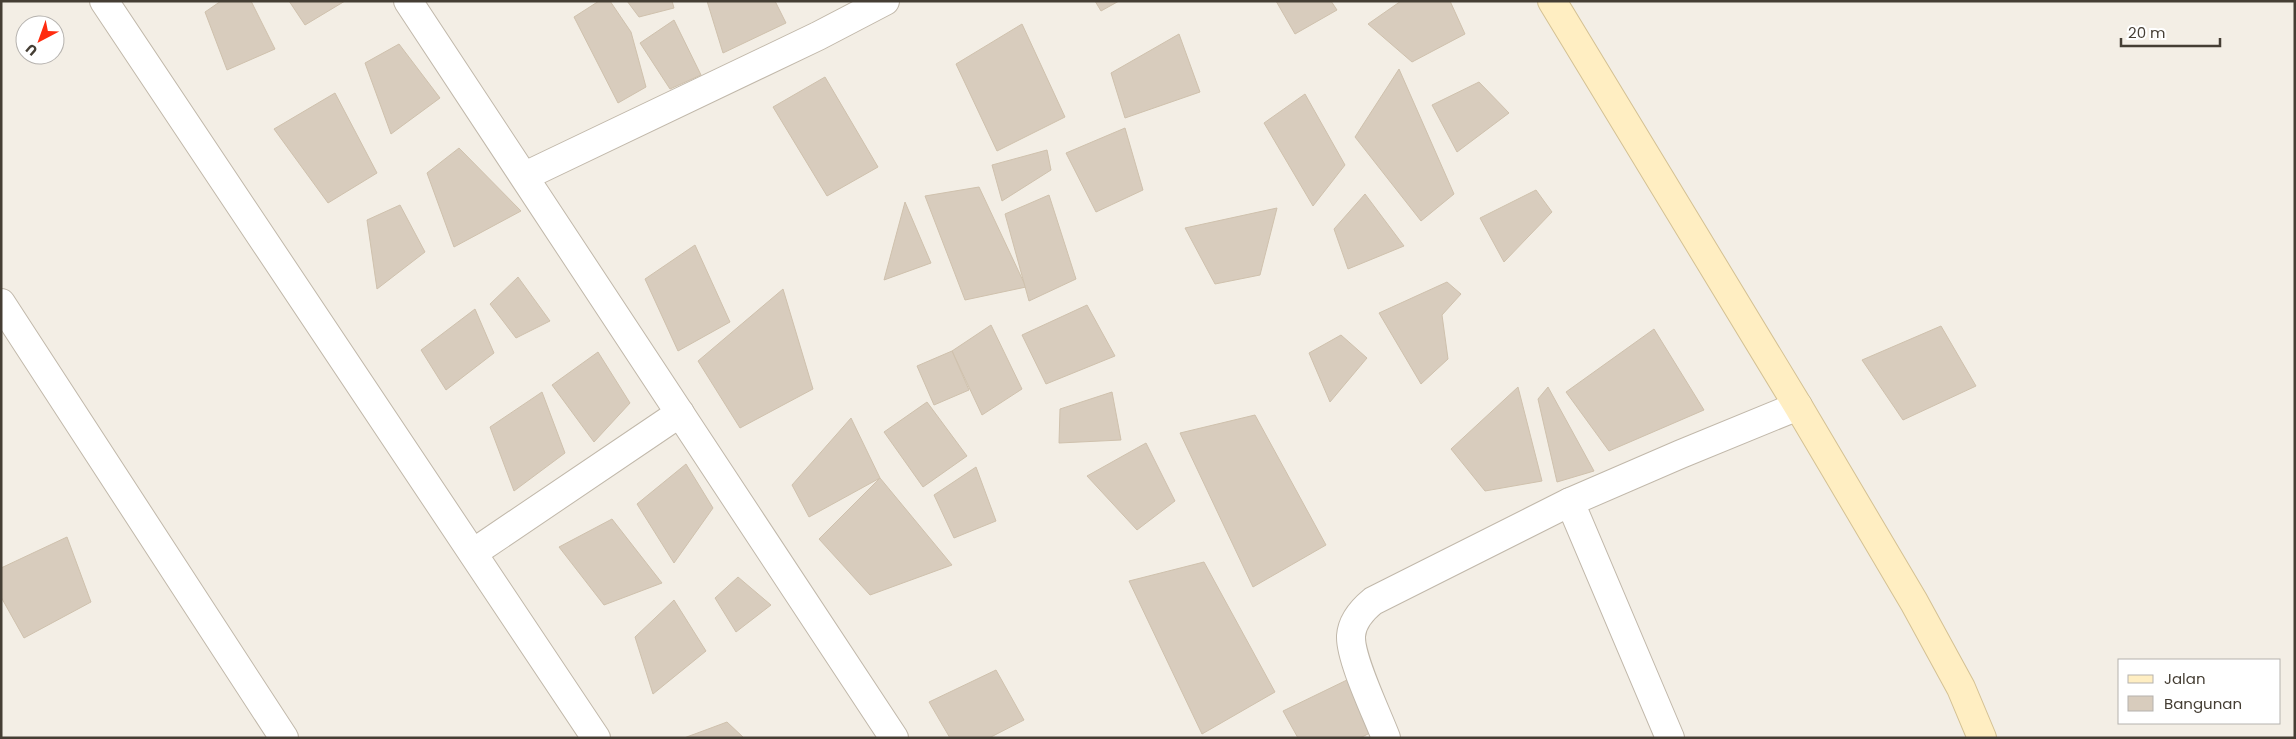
<svg xmlns="http://www.w3.org/2000/svg" width="2296" height="739" font-family="Poppins,sans-serif">
	<style>
		.building { fill: #d8ccbd; stroke: #cfc1ad }
		.lines { fill: none; stroke-linecap: round; stroke-linejoin: round }
		.minor-casing { stroke: #c1b8aa; stroke-width: 30 }
		.secondary-casing { stroke: #d4c193; stroke-width: 30 }
		.minor { stroke: #fff; stroke-width: 28 }
		.secondary { stroke: #ffeec2; stroke-width: 28 }
	</style>
	<rect width="100%" height="100%" fill="#f3eee5"/>
	<g class="building">
		<path d="M221 1H251L275 49 227 70 205 12Z"/>
		<path d="M289 1H345L305 25Z"/>
		<path d="M599 1H610L631 32 646 87 618 103 574 17Z"/>
		<path d="M627 1H672L674 8 639 17Z"/>
		<path d="M707 1H775L786 23 723 53Z"/>
		<path d="M1095 1H1119L1101 11Z"/>
		<path d="M1276 1H1331L1337 10 1295 34Z"/>
		<path d="M1401 1H1450L1465 34 1412 62 1368 24Z"/>
		<path d="M674 20 701 75 670 89 640 43Z"/>
		<path d="M1022 24 1065 117 997 151 956 64Z"/>
		<path d="M1179 34 1200 92 1125 118 1111 73Z"/>
		<path d="M399 44 440 98 391 134 365 63Z"/>
		<path d="M1399 69 1454 194 1421 221 1355 137Z"/>
		<path d="M825 77 878 167 827 196 773 107Z"/>
		<path d="M1479 82 1509 113 1457 152 1432 105Z"/>
		<path d="M335 93 377 173 328 203 274 129Z"/>
		<path d="M1305 94 1345 165 1313 206 1264 123Z"/>
		<path d="M1125 128 1143 190 1096 212 1066 153Z"/>
		<path d="M459 148 521 211 454 247 427 173Z"/>
		<path d="M1047 150 1051 170 1002 201 992 165Z"/>
		<path d="M979 187 1026 287 965 300 925 196Z"/>
		<path d="M1536 190 1552 212 1504 262 1480 218Z"/>
		<path d="M1365 194 1404 246 1348 269 1334 229Z"/>
		<path d="M1049 195 1076 279 1029 301 1005 214Z"/>
		<path d="M905 202 931 263 884 280Z"/>
		<path d="M400 205 425 252 377 289 367 220Z"/>
		<path d="M1277 208 1260 275 1215 284 1185 228Z"/>
		<path d="M695 245 730 322 678 351 645 279Z"/>
		<path d="M518 277 550 321 516 338 490 304Z"/>
		<path d="M1447 282 1461 294 1442 315 1448 359 1421 384 1379 313Z"/>
		<path d="M783 289 813 389 740 428 698 361Z"/>
		<path d="M1087 305 1115 356 1046 384 1022 335Z"/>
		<path d="M475 309 494 353 446 390 421 350Z"/>
		<path d="M991 325 1022 389 982 415 952 351Z"/>
		<path d="M1941 326 1976 386 1903 420 1862 360Z"/>
		<path d="M1654 329 1704 410 1609 451 1566 392Z"/>
		<path d="M1341 335 1367 358 1330 402 1309 353Z"/>
		<path d="M952 351 969 390 934 405 917 366Z"/>
		<path d="M598 352 630 403 594 442 552 385Z"/>
		<path d="M1518 387 1542 481 1485 491 1451 449Z"/>
		<path d="M1548 387 1594 471 1557 482 1538 399Z"/>
		<path d="M542 392 565 453 514 491 490 427Z"/>
		<path d="M1112 392 1121 440 1059 443 1060 409Z"/>
		<path d="M927 402 967 456 923 487 884 432Z"/>
		<path d="M1255 415 1326 545 1253 587 1180 433Z"/>
		<path d="M851 418 880 478 809 517 792 485Z"/>
		<path d="M1146 443 1175 501 1137 530 1087 476Z"/>
		<path d="M686 464 713 508 674 563 637 504Z"/>
		<path d="M976 467 996 521 954 538 934 495Z"/>
		<path d="M880 478 952 565 870 595 819 539Z"/>
		<path d="M612 519 662 583 604 605 559 547Z"/>
		<path d="M67 537 91 602 24 638 1 597V568Z"/>
		<path d="M1204 562 1275 692 1202 734 1129 581Z"/>
		<path d="M738 577 771 605 736 632 715 598Z"/>
		<path d="M674 600 706 651 653 694 635 637Z"/>
		<path d="M996 670 1024 720 989 738H950L929 702Z"/>
		<path d="M1349 679 1378 729 1360 738H1298L1283 711Z"/>
		<path d="M727 722 744 738H684Z"/>
	</g>
	<g class="lines">
		<g class="minor-casing">
			<g id="minor">
				<path d="M104 1 596 738"/>
				<path d="M408 1 894 738"/>
				<path d="M525 176 818 36 885 1"/>
				<path d="M1 303 284 738"/>
				<path d="M473 553 680 413"/>
				<path d="M1386 738C1377 714 1350 659 1351 636 1352 621 1362 610 1373 601L1570 502"/>
				<path d="M1670 738 1570 502 1681 454 1798 406"/>
			</g>
		</g>
		<g class="secondary-casing">
			<path id="secondary" d="M1552 1 1798 406 1914 602 1961 688 1982 738"/>
		</g>
		<use href="#minor" class="minor"/>
		<use href="#secondary" class="secondary"/>
	</g>
	<rect width="2296" height="739" fill="none" stroke="#453e34" stroke-width="5"/>
	<rect x="2118" y="659" width="162" height="65" fill="#ffffff" stroke="#b5b2ae"/>
	<rect x="2128" y="675" width="25" height="8" fill="#ffeec2" stroke="#b5b2ae"/>
	<text x="2164" y="684" font-size="15" fill="#453e34">Jalan</text>
	<rect x="2128" y="696" width="25" height="15" fill="#d8ccbd" stroke="#b5b2ae"/>
	<text x="2164" y="709" font-size="15" fill="#453e34">Bangunan</text>
	<g transform="translate(40 40) rotate(221)"><circle r="24" fill="#ffffff" stroke="#b5b2ae"/>
	<path d="M0-4L9 19L0 12L-9 19Z" fill="#ff2b0f"/>
	<text y="-8" font-size="14" font-weight="bold" text-anchor="middle" fill="#453e34">U</text>
	</g>
	<path d="M2121 38v8h99v-8" fill="none" stroke="#453e34" stroke-width="2.5"/>
	<text x="2128" y="38" font-size="15" fill="#453e34" stroke="#ffffff" stroke-width="4" paint-order="stroke">20 m</text>
</svg>
